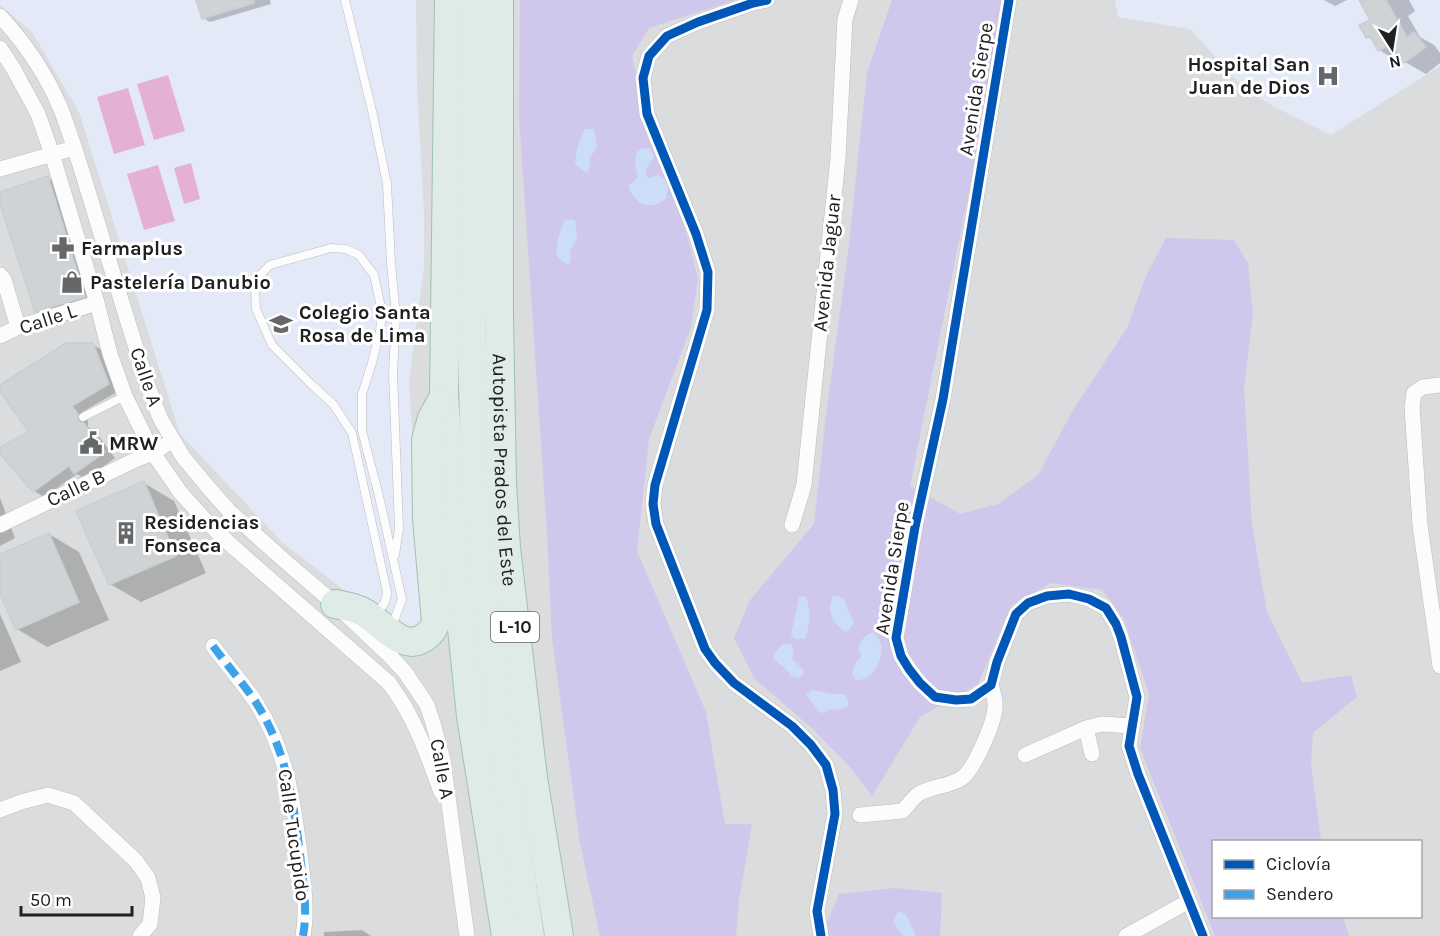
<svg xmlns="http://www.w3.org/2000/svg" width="1440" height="936" font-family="Karla,sans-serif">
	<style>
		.residential { fill: #dadcdd; fill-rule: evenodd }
		.education { fill: #e4e9f7 }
		.grass { fill: #d0c7ed }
		.sand { fill: #ccdef7 }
		.pitch { fill: #e5b1d2 }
		.shadow { fill: #0003 }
		.building { fill: #cfd3d5; stroke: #c9cfd1; stroke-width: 1.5 }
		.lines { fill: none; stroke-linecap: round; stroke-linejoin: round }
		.lane-casing { stroke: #bbbdbe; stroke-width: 9 }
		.street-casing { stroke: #bbbdbe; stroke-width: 16 }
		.highway-casing { stroke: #9dc3af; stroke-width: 30 }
		.lane { stroke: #fcfcfc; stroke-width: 8 }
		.street { stroke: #fcfcfc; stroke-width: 15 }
		.highway { stroke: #dfebe6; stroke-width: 28 }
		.quiet { stroke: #3da2ea; stroke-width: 8; stroke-dasharray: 15 8; stroke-linecap: butt }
		.cycleway-casing { stroke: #fff; stroke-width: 13 }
		.cycleway { stroke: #0057b8; stroke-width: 9 }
		.labels { text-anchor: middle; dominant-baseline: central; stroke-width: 6; stroke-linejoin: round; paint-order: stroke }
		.shield { fill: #fff; stroke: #636363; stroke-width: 1.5 }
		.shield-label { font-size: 18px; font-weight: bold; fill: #202020 }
		.poi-label { font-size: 20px; font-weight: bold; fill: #202020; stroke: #fff; text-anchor: start }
		.street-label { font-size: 20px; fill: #202020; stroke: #fff }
	</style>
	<rect width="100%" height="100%" fill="#e8ebee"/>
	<path class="residential" d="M0 0H1440V936H0ZM1214 842H1420V916H1214Z"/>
	<g class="education">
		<path d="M0 0H416L417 85 424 213V267L409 381 423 595 420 629 402 635 283 543 180 434 79 112 32 32 0 5Z"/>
		<path d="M1115 0H1440V66L1331 135 1271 105 1243 87 1190 29 1118 17Z"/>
	</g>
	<g class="grass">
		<path d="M520 0H735L649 28 632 56 644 116 677 198 698 278 691 327 649 439 637 551 706 712 725 824H752L739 900 736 936H600L580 843 552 639 547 533 519 116Z"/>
		<path d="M892 0H1007L910 486 960 514 998 504 1038 475 1073 410 1127 328 1146 276 1166 238 1234 240 1248 263 1253 314 1244 387 1252 524 1267 612 1302 683 1351 675 1357 697 1313 733 1311 764 1321 841 1214 842V916L1343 917 1349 936H1215L1140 748 1149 694 1124 619 1102 590 1051 583 1011 605 978 684 920 717 872 796 850 767 814 730 755 679 734 638 750 600 814 524 826 415 848 253 867 73Z"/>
		<path d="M895 888 942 893 940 936H821L839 894Z"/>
	</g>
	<g class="sand">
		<path d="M585 129H594L597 147 589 159 590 166 588 173 583 171 575 163C576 150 579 140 585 129Z"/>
		<path d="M649 148C657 160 653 156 648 167 646 170 646 173 646 176L650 178 658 175 667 181 668 189 666 199C662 201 657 205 653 205 640 208 632 196 628 186L638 177 635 163 637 152 641 149Z"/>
		<path d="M565 220H575L577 238 570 251 571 258 569 265 563 262 556 255C557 242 559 232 565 220Z"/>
		<path d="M806 596C811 611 810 624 805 639H795L791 635 799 597Z"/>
		<path d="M833 596H839L844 599 848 610 854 621 850 629 846 632C835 625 833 620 829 608Z"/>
		<path d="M873 632C877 636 880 640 881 645 884 660 873 681 856 680L852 674 856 662 860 659 861 655 858 648C861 640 865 635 873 632Z"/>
		<path d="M783 644H791L794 651 792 659 803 669 804 673 799 678 791 676C787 668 778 665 773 657L777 650Z"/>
		<path d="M812 690 833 694H844L848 700 849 706 840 710 831 709 824 713 818 712 806 694Z"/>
		<path d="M899 911 906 915 916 936H903L893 921Z"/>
	</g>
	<g class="pitch">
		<path d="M168 75 185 131 154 140 137 84Z"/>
		<path d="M128 88 145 145 114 154 97 97Z"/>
		<path d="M191 163 200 199 184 204 174 168Z"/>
		<path d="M158 165 175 221 144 230 127 174Z"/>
	</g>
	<g class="shadow">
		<path d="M197 0H270L271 4 210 22 203 18Z"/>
		<path d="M1324 0H1347L1335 6Z"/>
		<path d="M1360 0H1409L1415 11 1408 16 1420 37 1434 45 1440 53V63L1426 74 1405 62 1403 59 1399 62 1379 50 1374 40 1367 37 1372 20Z"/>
		<path d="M48 178 69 190 106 309 58 323 37 311 0 200V193Z"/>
		<path d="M93 345 104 351 119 391 82 412 88 421V427L95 431 115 458 86 479 77 474 44 497 34 491 0 451V449L31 433 0 390V387Z"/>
		<path d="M144 483 174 501 206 573 141 602 110 584Z"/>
		<path d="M0 498 15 538 0 546Z"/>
		<path d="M49 534 79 552 109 620 47 647 17 629 0 590V555Z"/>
		<path d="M0 614 21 662 0 671Z"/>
		<path d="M362 930 371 936H324V932Z"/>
	</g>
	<g class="building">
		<path d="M196 0H254V3L202 19Z"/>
		<path d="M1359 0H1386L1407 37 1414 32 1426 47 1404 63 1390 45 1378 51 1370 36 1366 38 1359 25 1370 20Z"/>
		<path d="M48 176 85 297 35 312 0 204V192Z"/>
		<path d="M66 343H93L109 384 72 406 78 414V420L80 422 84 423 105 452 74 474 69 466 33 492 0 454V447L29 432 0 392V385Z"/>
		<path d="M144 481 176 556 109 585 76 511Z"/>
		<path d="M49 533 79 602 16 630 0 594V554Z"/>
	</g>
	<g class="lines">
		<g class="lane-casing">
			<g id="lane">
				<path d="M345 0 373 115 387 184 391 263 396 317 393 373 399 528 395 555"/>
				<path d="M83 417 125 396"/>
				<path d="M374 614C381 609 387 601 387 592L352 433 333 404 311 384 272 345 256 309 255 291 259 276 270 265 331 248 346 249 359 255 374 275 382 312 380 331 372 363 362 394V431L378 492 402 599 392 626"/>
			</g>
		</g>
		<g class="street-casing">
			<g id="street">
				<path d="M767 0 753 3 698 22 667 36 649 56 643 78 647 114 696 234 708 272 707 310 655 485 653 504 656 524 705 649 715 663 734 683 792 726 811 745 826 765 833 790 835 814 817 911 821 936"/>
				<path d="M1009 0 943 399 915 527 896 638 901 656 909 669 920 683 935 697 956 700 971 699 991 685 997 662 1016 614 1028 603 1047 596 1069 594 1089 599 1106 608 1116 624 1121 637 1137 697 1129 746 1138 774 1203 936"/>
				<path d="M0 16C24 42 46 74 60 107 75 145 86 185 98 224 114 278 131 332 148 386L160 418 183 457 208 487 229 511 286 562 335 604 390 656 405 672 427 705 433 723 443 760 467 936"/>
				<path d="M0 48 13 68 38 114 52 154 97 303 110 354 125 396 153 453 180 492 206 521 231 545 389 683C414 716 427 753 441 792"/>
				<path d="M0 169 74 148"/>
				<path d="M0 275 4 280 18 327"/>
				<path d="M0 336 18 327 97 303"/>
				<path d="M1440 385 1423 387 1414 393 1412 407 1420 525 1440 666"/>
				<path d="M0 525 137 459 153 453 173 440"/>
				<path d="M792 525 804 485 838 158 845 19 851 0"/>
				<path d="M213 646C227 665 242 682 255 701 286 749 293 798 300 854 303 881 308 909 303 936"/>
				<path d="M1086 728 1092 754"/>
				<path d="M1025 755 1086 728 1102 724 1132 726"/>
				<path d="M0 810 21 802 48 795 74 803 136 861 148 878 153 898 150 924 140 936"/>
				<path d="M860 815 902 811C909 805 913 796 922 792 935 786 950 786 962 778 974 770 994 723 995 708 996 700 993 692 991 685"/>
				<path d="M1126 936 1189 901"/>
			</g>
		</g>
		<g class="highway-casing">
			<g id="highway">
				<path d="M449 0 444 395 457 580 471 716 506 936"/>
				<path d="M474 0 471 316 476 488 480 552 507 786 530 936"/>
				<path id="s1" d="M499 0V315L502 483 506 548 533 778 559 936"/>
				<path d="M335 604C344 606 355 607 363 612 381 621 403 654 425 637 431 633 434 628 436 622L427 519 426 440 432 418 441 402"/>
			</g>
		</g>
		<use href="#lane" class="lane"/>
		<use href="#street" class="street"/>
		<use href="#highway" class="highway"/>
		<path class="quiet" d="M213 646C227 665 242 682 255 701 286 749 293 798 300 854 303 881 308 909 303 936"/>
		<g class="cycleway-casing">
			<g id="cycleway">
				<path d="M767 0 753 3 698 22 667 36 649 56 643 78 647 114 696 234 708 272 707 310 655 485 653 504 656 524 705 649 715 663 734 683 792 726 811 745 826 765 833 790 835 814 817 911 821 936"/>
				<path d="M1009 0 943 399 915 527 896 638 901 656 909 669 920 683 935 697 956 700 971 699 991 685 997 662 1016 614 1028 603 1047 596 1069 594 1089 599 1106 608 1116 624 1121 637 1137 697 1129 746 1138 774 1203 936"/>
			</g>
		</g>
		<use href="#cycleway" class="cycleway"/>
	</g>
	<defs>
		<g id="hospital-bare" transform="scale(1.8)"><path d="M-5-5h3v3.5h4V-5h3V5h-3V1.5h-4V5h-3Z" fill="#666768" stroke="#fff" stroke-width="2.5" paint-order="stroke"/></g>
		<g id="pharmacy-bare" transform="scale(1.8)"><path d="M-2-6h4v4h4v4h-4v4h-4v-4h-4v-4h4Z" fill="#666768" stroke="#fff" stroke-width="2.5" paint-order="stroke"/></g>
		<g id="shop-bare" transform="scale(1.8)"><path d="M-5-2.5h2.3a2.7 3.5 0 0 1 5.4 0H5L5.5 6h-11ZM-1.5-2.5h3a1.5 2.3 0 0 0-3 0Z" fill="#666768" stroke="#fff" stroke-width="2.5" paint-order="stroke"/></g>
		<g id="school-bare" transform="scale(1.8)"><path d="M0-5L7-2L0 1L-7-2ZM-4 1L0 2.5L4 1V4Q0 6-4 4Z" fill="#666768" stroke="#fff" stroke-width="2.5" paint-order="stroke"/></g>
		<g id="civic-bare" transform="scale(1.8)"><path d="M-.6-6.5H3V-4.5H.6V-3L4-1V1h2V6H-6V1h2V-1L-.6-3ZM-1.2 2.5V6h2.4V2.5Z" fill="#666768" stroke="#fff" stroke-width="2.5" paint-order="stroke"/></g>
		<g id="building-bare" transform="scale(1.8)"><path d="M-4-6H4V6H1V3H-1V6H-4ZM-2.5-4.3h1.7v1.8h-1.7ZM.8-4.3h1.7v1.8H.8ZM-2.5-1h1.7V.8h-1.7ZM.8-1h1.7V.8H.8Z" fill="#666768" stroke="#fff" stroke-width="2.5" paint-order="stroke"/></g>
	</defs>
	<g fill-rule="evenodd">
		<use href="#hospital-bare" x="1328" y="76"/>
		<use href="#pharmacy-bare" x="63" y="248"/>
		<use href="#shop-bare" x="72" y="282"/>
		<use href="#school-bare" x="281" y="324"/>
		<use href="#civic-bare" x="91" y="443"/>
		<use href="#building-bare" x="126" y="533"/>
	</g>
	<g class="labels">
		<rect class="shield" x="491" y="612" width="48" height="30" rx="4.5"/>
		<g class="shield-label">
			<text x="515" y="627">L-10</text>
		</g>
		<g class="poi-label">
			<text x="1310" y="64" text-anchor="end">Hospital San<tspan x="1310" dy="23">Juan de Dios</tspan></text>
			<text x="81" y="248">Farmaplus</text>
			<text x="90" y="282">Pastelería Danubio</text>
			<text x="299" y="312">Colegio Santa<tspan x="299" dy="23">Rosa de Lima</tspan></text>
			<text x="109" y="443">MRW</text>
			<text x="144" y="522">Residencias<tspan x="144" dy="23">Fonseca</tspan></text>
		</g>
		<g class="street-label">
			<text transform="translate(976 89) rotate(-81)">Avenida Sierpe</text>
			<text transform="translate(827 263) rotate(-84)">Avenida Jaguar</text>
			<text transform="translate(48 319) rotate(-18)">Calle L</text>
			<text transform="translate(146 377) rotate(71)">Calle A</text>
			<text stroke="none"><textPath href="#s1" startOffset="470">Autopista Prados del Este</textPath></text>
			<text transform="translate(76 488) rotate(-25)">Calle B</text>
			<text transform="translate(892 568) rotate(-81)">Avenida Sierpe</text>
			<text transform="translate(442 769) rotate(80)">Calle A</text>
			<text transform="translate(294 835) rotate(82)">Calle Tucupido</text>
		</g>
	</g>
	<rect x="1212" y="840" width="210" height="78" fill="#ffffff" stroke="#a6a6a6" stroke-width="1.5"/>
	<rect x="1224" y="860" width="30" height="9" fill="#0057b8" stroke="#a6a6a6" stroke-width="1.5"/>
	<text x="1266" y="870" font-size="18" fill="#202020">Ciclovía</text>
	<rect x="1224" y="890" width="30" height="9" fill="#3da2ea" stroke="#a6a6a6" stroke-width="1.5"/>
	<text x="1266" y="900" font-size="18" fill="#202020">Sendero</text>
	<g transform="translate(1392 48) rotate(168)" stroke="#ffffff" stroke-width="4.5" paint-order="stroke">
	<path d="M0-4.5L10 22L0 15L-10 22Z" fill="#202020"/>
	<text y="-9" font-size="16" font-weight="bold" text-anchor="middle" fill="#202020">N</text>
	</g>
	<path d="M21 906v9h111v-9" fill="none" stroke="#202020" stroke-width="3"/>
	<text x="30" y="906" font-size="18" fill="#202020" stroke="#ffffff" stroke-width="4.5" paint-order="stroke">50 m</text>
</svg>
